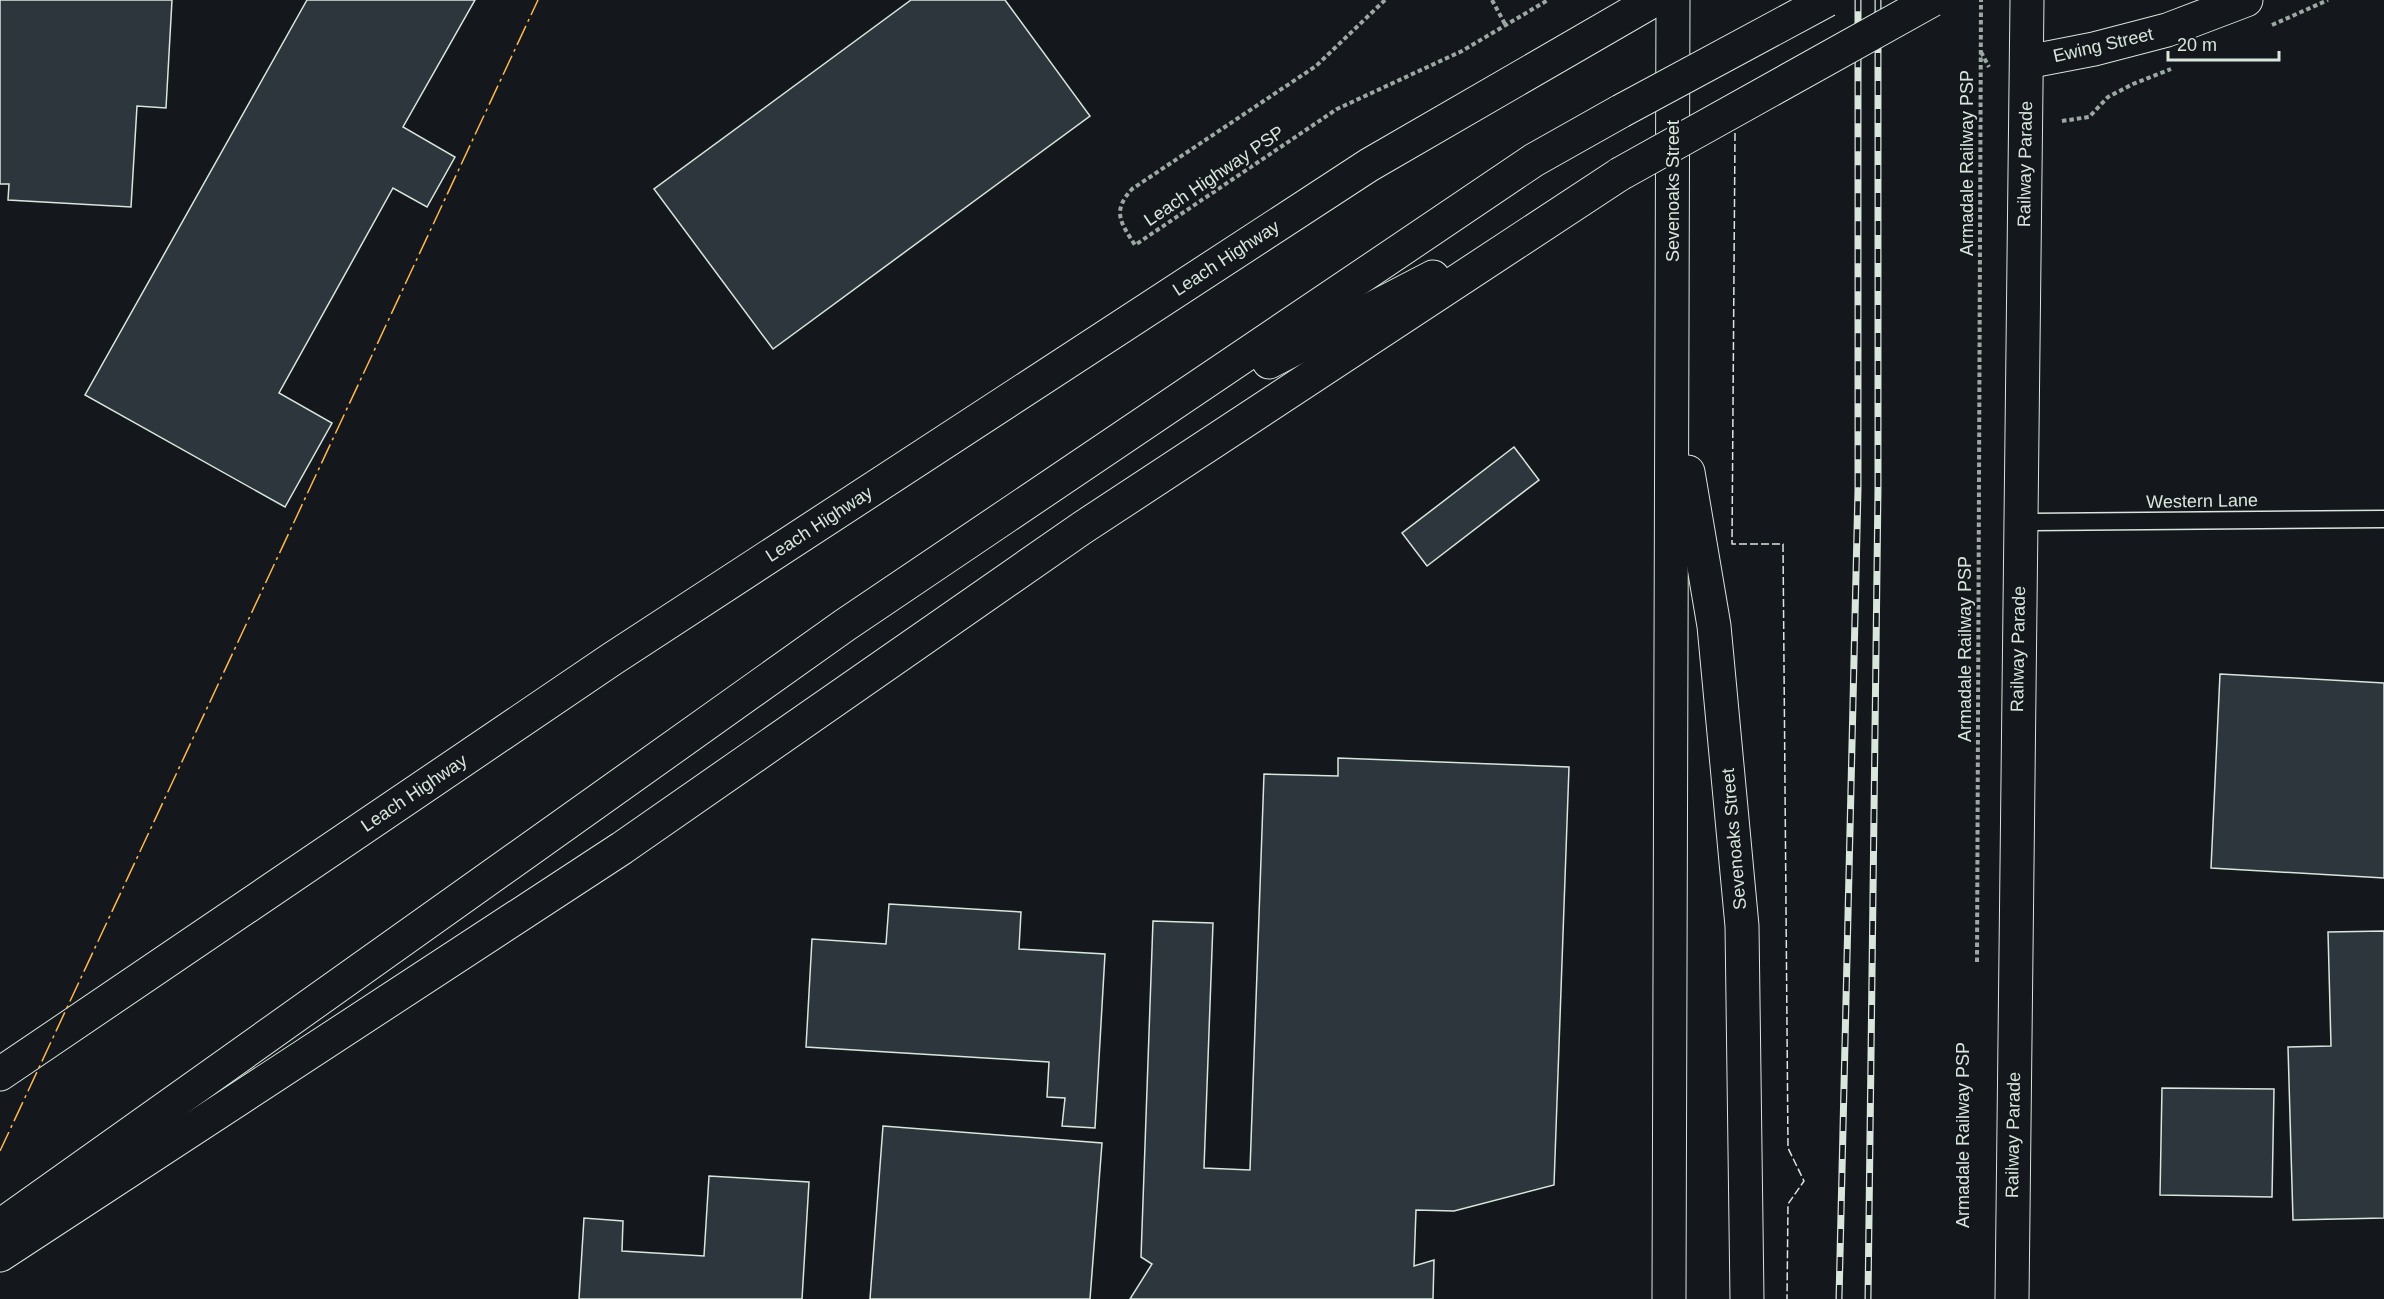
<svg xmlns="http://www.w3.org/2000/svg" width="2384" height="1299" font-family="Arial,sans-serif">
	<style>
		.building { fill: #2c363c; stroke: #d8e6dc; stroke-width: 1.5 }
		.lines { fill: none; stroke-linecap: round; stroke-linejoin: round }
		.lane-casing { stroke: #d8e6dc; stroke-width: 19 }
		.street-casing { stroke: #d8e6dc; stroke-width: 35 }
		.secondary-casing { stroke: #d8e6dc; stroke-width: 35 }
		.highway-casing { stroke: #d8e6dc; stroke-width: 35 }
		.path { stroke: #9da8a2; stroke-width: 4; stroke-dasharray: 4.5 3; stroke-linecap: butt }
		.lane { stroke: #14181c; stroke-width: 16 }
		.street { stroke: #14181c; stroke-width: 33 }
		.secondary { stroke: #14181c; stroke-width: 33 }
		.highway { stroke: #14181c; stroke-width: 33 }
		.rail-casing { stroke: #d8e6dc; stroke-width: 7 }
		.rail { stroke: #14181c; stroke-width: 4.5; stroke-dasharray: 14; stroke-linecap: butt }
		.highway-bridge-casing { stroke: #d8e6dc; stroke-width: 35; stroke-linecap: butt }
		.highway-bridge { stroke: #14181c; stroke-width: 33 }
		.fence { stroke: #d8e6dc; stroke-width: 1.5; stroke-dasharray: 8 3; stroke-linecap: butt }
		.power { stroke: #ffb74d; stroke-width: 1.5; stroke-dasharray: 21 4.5 3 4.5; stroke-linecap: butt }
		.labels { text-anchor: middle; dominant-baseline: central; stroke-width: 4.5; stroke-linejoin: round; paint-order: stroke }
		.street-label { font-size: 18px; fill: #d8e6dc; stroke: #14181c }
	</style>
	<rect width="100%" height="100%" fill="#14181c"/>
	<g class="building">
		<path d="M0 0H172L166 108 137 106 131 207 8 200 9 184H0Z"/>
		<path d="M307 0H475L403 127 455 157 427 207 393 188 279 393 332 423 285 507 85 395Z"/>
		<path d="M911 0H1005L1090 116 773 349 654 189Z"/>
		<path d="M1514 447 1539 480 1427 566 1402 533Z"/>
		<path d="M2220 674 2384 683V878L2211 868Z"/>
		<path d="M1338 758 1569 767 1554 1185 1454 1211 1416 1210 1414 1266 1434 1260 1433 1299H1130L1152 1264 1141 1257 1153 921 1213 923 1204 1168 1250 1170 1264 774 1338 776Z"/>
		<path d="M889 904 1021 912 1019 949 1105 954 1095 1128 1062 1126 1065 1098 1047 1097 1049 1062 806 1047 812 939 886 944Z"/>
		<path d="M2384 931V1218L2293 1220 2288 1047 2331 1046 2328 932Z"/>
		<path d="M2162 1088 2274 1089 2272 1197 2160 1195Z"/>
		<path d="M883 1126 1102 1143 1090 1299H870Z"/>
		<path d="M709 1176 809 1182 802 1299H579L584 1218 623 1221 622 1251 704 1256Z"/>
	</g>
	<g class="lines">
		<g class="lane-casing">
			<path id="lane" d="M2020 522 2384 519"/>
		</g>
		<g class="street-casing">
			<path id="street" d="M2027 62 2094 49 2167 30 2246 0"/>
		</g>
		<g class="secondary-casing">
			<g id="secondary">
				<path d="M1688 472 1714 626 1742 926 1747 1299"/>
				<path d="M1669 1299 1673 0"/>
				<path d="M2012 1299 2027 0"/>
			</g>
		</g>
		<g class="highway-casing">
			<g id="highway">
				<path d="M1269 362 1433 277"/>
				<path d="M0 1074 612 659 1369 165 1654 0"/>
				<path d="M0 1226 845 625 1534 160 1621 111"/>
				<path d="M0 1255 622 848 1082 528 1620 174"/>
			</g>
		</g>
		<g class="path">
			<path d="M1385 0 1316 66 1132 189C1112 211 1120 222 1135 245L1337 109 1462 51 1548 0"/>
			<path d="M1492 0 1506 26"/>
			<path d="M2272 25 2328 0"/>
			<path d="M1981 52 1989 67"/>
			<path d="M2062 121 2089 117 2108 97 2133 84 2171 69"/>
			<path d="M1977 962 1981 0"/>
		</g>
		<use href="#lane" class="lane"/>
		<use href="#street" class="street"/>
		<use href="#secondary" class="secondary"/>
		<use href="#highway" class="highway"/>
		<g class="rail-casing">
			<g id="rail">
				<path d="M1839 1299 1858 489V0"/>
				<path d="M1868 1299 1878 488V0"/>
			</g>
		</g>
		<use href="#rail" class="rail"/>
		<g class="highway-bridge-casing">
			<g id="highway-bridge">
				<path d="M1621 111 1827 0"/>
				<path d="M1620 174 1932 0"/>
			</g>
		</g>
		<use href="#highway-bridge" class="highway-bridge"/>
		<path class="fence" d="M1735 133 1732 544H1783L1788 1148 1804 1181 1788 1204 1787 1299"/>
		<path class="power" d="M0 1151 538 0"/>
	</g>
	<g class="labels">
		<g class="street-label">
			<text transform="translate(2103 45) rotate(-13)">Ewing Street</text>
			<text transform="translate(1967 163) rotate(-90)">Armadale Railway PSP</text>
			<text transform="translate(2025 164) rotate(-89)">Railway Parade</text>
			<text transform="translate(1214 176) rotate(-34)">Leach Highway PSP</text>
			<text transform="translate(1673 191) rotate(-90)">Sevenoaks Street</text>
			<text transform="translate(1226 258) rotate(-33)">Leach Highway</text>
			<text transform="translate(2202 501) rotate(-1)">Western Lane</text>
			<text transform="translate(819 524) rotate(-33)">Leach Highway</text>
			<text transform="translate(1965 649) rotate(-90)">Armadale Railway PSP</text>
			<text transform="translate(2018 649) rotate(-89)">Railway Parade</text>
			<text transform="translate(414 793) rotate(-34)">Leach Highway</text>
			<text transform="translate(1734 839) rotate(-95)">Sevenoaks Street</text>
			<text transform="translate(1963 1135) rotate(-90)">Armadale Railway PSP</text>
			<text transform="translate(2013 1135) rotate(-89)">Railway Parade</text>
		</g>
	</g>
	<path d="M2168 51v9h111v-9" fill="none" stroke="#d8e6dc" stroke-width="3"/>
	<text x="2177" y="51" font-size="18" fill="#d8e6dc" stroke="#14181c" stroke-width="4.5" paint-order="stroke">20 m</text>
</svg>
